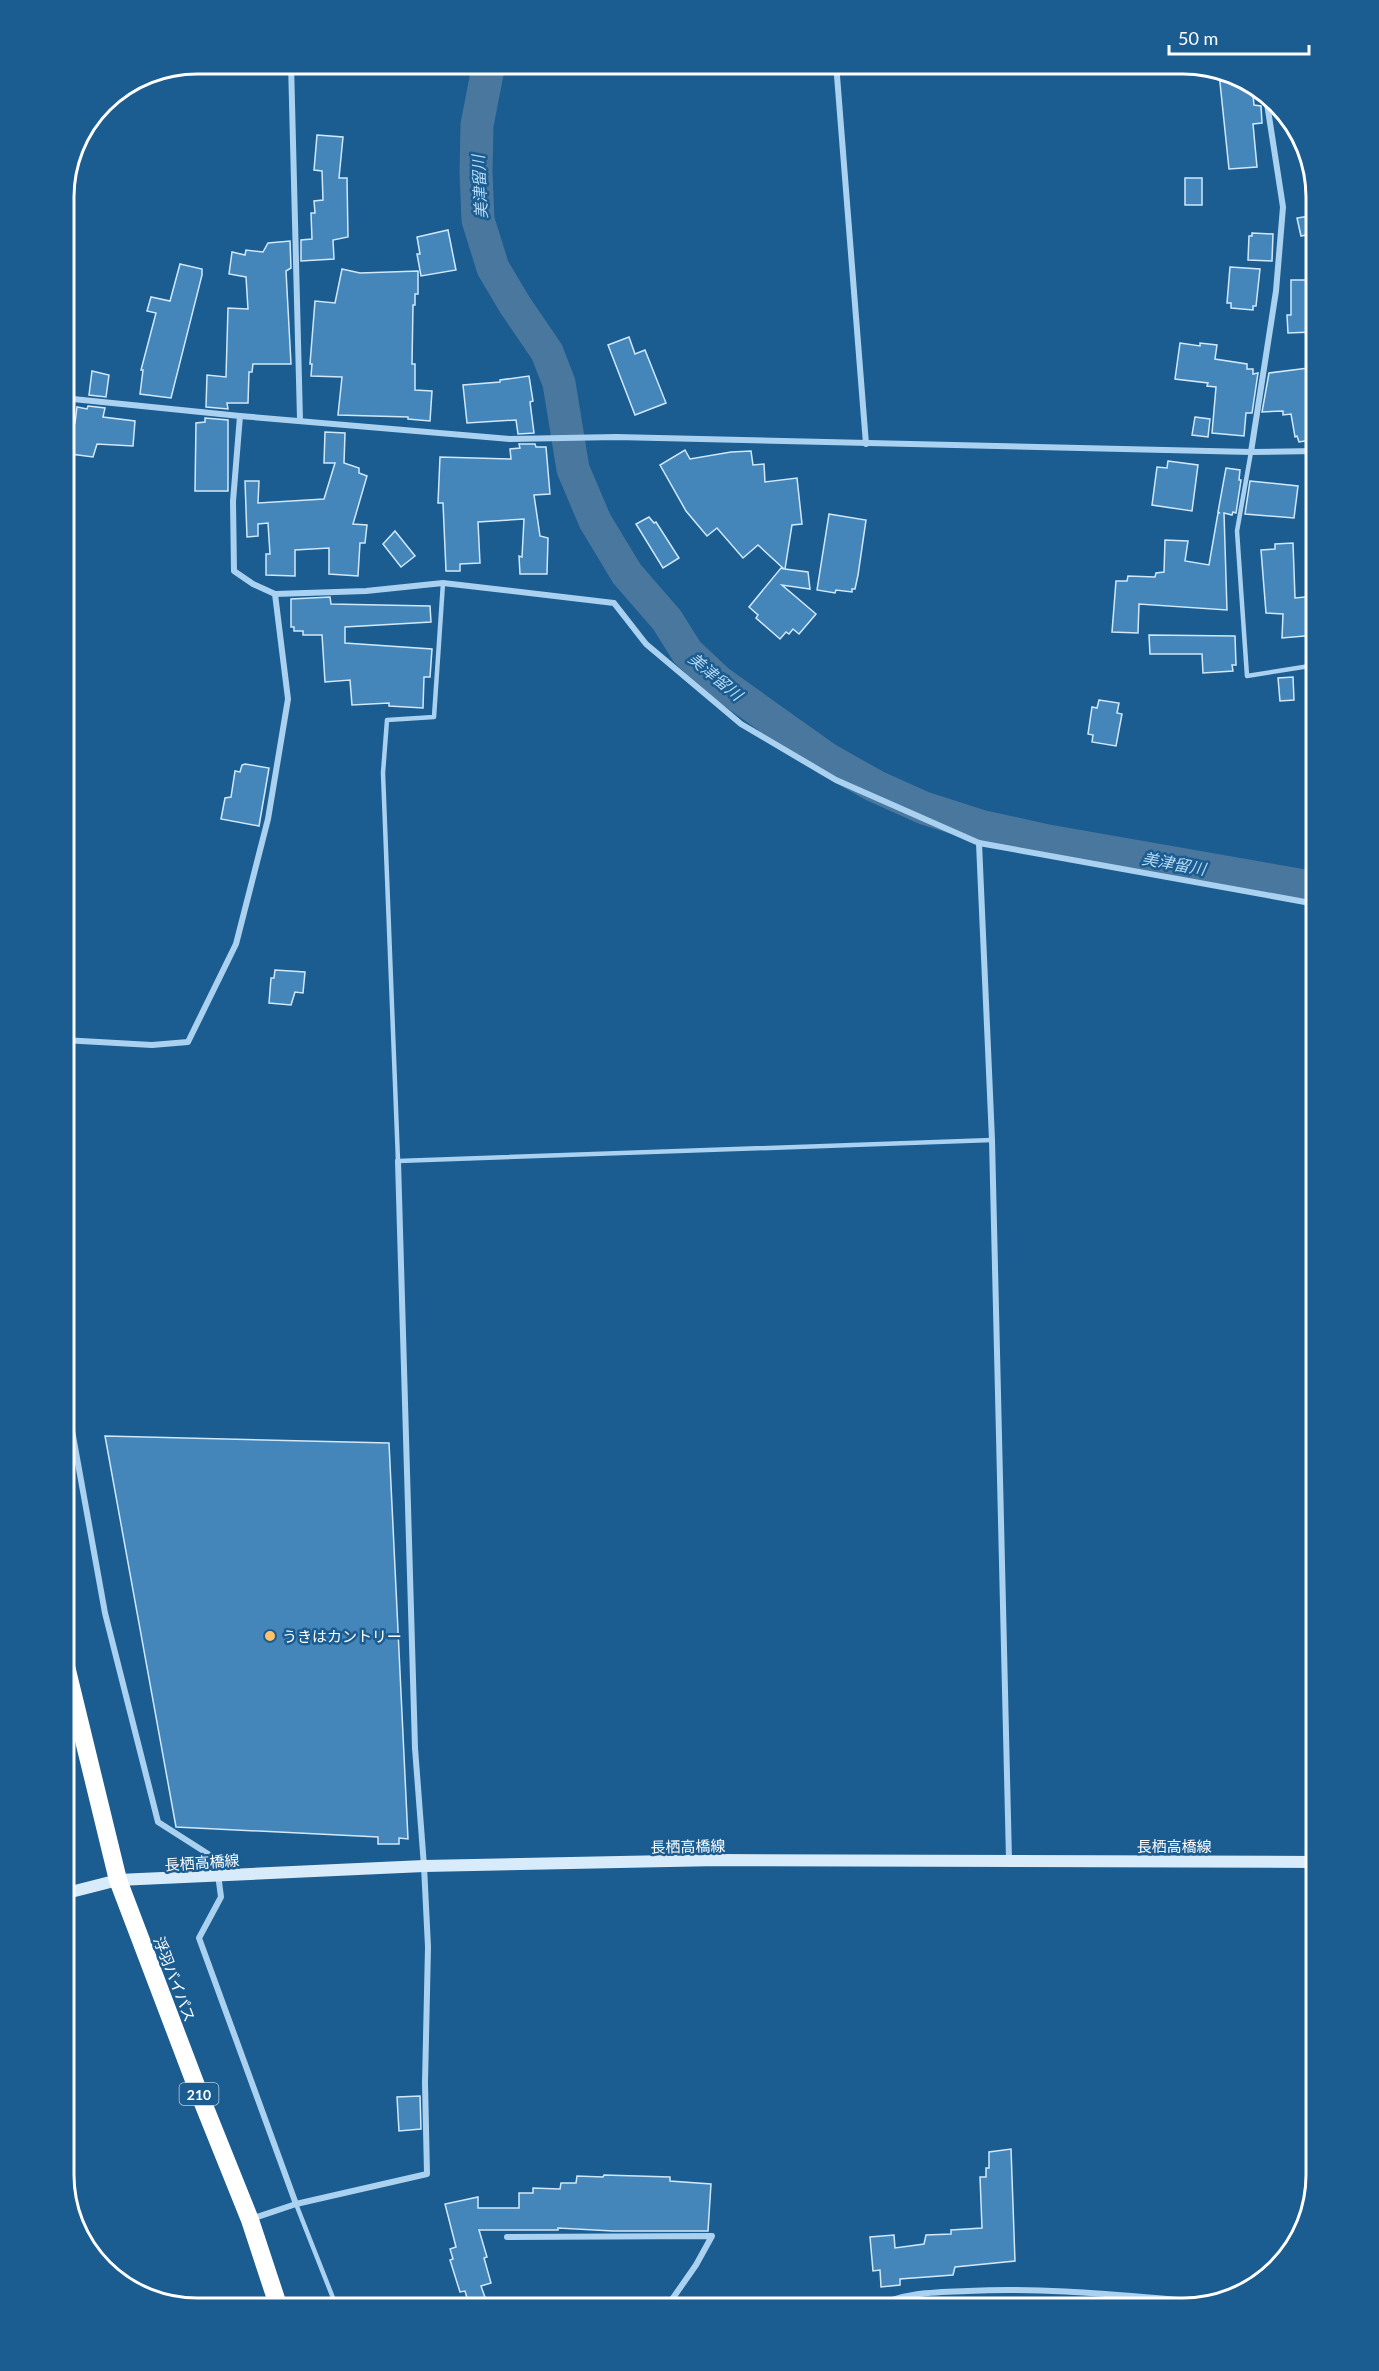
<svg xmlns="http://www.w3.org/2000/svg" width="1379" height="2371" font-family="Lato,'Noto Sans JP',sans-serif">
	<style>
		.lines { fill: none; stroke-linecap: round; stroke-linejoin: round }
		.stream { stroke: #9dcef1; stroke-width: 5 }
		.river { stroke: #4a779d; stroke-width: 33 }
		.building { fill: #4486b9; stroke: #d0e8fa; stroke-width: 1.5 }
		.lane { stroke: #aad1ef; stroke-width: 4.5 }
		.street { stroke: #aad1ef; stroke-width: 6 }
		.secondary { stroke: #d7ebfa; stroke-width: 12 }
		.highway { stroke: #fff; stroke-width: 18 }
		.poi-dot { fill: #ffc268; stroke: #1b5c91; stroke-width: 2 }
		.labels { text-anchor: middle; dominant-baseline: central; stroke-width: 5; stroke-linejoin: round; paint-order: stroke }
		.shield { fill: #1b5c91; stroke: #bbcede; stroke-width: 1.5 }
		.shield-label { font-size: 14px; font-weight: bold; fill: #fff }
		.poi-label { font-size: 15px; fill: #fff; stroke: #1b5c91; text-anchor: start }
		.street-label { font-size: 15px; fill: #fff; stroke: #1b5c91 }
		.water-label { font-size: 16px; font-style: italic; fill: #b6daf5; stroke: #1b5c91 }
		.rim { fill: none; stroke: #fff; stroke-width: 3 }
	</style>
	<rect width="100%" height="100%" fill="#1b5c91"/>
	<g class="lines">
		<path class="stream" d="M1048 2308H1121"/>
		<path class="river" d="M489 63 477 125 476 172 478 220 493 268 515 305 547 352 559 383 573 469 595 521 627 574 667 620 687 652 719 682 827 759 875 786 924 808 980 826 1048 841 1316 888"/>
	</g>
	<g class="building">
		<path d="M1219 73 1252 84 1254 105 1261 106 1262 123 1253 124 1257 167 1229 169Z"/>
		<path d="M317 135 343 137 339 178H347L348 237 333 240 334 259 301 261V240L312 239 311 213H315L314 201 323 200 322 171 314 170Z"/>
		<rect x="1185" y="178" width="17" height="27"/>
		<path d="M1316 215V233L1301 236 1297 218Z"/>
		<path d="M448 230 456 270 421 276 417 254H420L417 237Z"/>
		<path d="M1252 233 1273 234 1272 261 1248 260 1249 236H1252Z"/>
		<path d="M290 241 291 268 286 271 291 364H253L252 372H249L248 403H227L228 409 206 407 207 375 226 377 228 308 248 309 246 277 229 274 232 252 245 255 246 250 263 252 268 243Z"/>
		<path d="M180 264 202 269V275L171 398 140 394 143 370H141L156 313 147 311 151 297 170 301Z"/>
		<path d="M1230 267 1260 269 1256 306H1253V310L1231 308V303H1227Z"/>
		<path d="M342 269 360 273 418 271V294H415V305H413L412 364H415V390L432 391 430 421 408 419V417L338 415 342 377 311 376 312 364H310L315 301 335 303Z"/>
		<path d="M1291 280H1316V297H1310L1312 332 1288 333 1287 315H1291Z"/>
		<path d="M629 337 635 354 645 350 666 403 635 415 608 345Z"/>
		<path d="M1180 343 1200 346V343L1217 345 1215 359 1247 364V369H1253V374L1258 373 1252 413H1246L1244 436 1212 433 1216 387 1207 386 1208 383 1175 379Z"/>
		<path d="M1316 367V439L1299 442 1297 436 1295 437 1291 414 1283 415V411L1262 412 1269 373Z"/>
		<path d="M92 371 109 375 106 397 89 395Z"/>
		<path d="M529 376 533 401 530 402 534 433 518 434 516 420 467 423 463 385 500 382V380Z"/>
		<path d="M88 406 105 408 103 417 135 421 133 446 97 444 93 457 63 453V421L75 423 77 407 87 409Z"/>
		<path d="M1195 417 1210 419 1208 437 1192 435Z"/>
		<path d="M205 418 228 420V491H195L196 423 205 422Z"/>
		<path d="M325 432 345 433 344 463 359 468V473L367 476 353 524 367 525 365 543H360L358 576 329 574V548L295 550V576L266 575V554H270L268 523 258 524V536L247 537 245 481H259L258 503 324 499 335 463H324Z"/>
		<path d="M519 444H535L536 447H546L550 494 534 495 540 536 548 538 547 574H520L519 556 522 557 524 519 478 522 480 563 460 564V571H446L443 503H438L440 457 511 459 510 449 520 448Z"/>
		<path d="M685 450 690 459 731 452 751 451 753 465 764 464 765 482 797 478 802 524 792 525 785 569 808 572 810 589 782 585 816 614 799 634 793 629 789 634 786 632 780 639 756 618 758 615 749 607 781 568 784 569 758 545 743 558 717 528 707 536 686 511 660 465Z"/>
		<path d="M1168 461 1198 465 1192 511 1152 505 1157 467 1167 468Z"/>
		<path d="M1226 468 1240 470 1239 480H1241L1236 513 1233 512 1232 515 1224 513 1227 610 1139 604 1138 633 1112 632 1116 581H1127L1128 576 1155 577 1156 573 1164 572 1165 540 1188 541 1185 561 1209 565 1218 513H1220L1218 512Z"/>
		<path d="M1250 481 1298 486 1294 518 1245 514Z"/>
		<path d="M829 514 866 520 858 575 855 589H852V592L836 590 835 593 817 590Z"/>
		<path d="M649 517 654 523 656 522 679 558 663 568 636 524Z"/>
		<path d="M395 531 415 556 401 567 383 544Z"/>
		<path d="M1293 543 1295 598 1316 596V635L1282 638 1283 614 1266 613 1261 550 1275 549V544Z"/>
		<path d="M330 597 331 604 430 606 431 622 345 627V643L432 649 430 677H424L423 708 389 706V703L352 705 350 680 325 682 322 635H303V631H294V627H291V599Z"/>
		<path d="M1149 635 1235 636 1236 665H1232L1233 671 1203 673 1202 654H1150Z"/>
		<path d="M1293 677 1294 700 1280 701 1278 678Z"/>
		<path d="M1099 700 1119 703 1117 713 1122 714 1116 746 1092 742 1093 735 1088 734 1092 707 1097 708Z"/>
		<path d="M245 764 269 768 259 826 221 819 225 798 231 797 235 771 240 772 242 765Z"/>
		<path d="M275 970 305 972 303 993 295 992 291 1005 269 1003 271 978H274Z"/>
		<path d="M105 1436 389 1443 408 1839 399 1838V1844H378V1837L176 1827Z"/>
		<path d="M420 2096 421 2129 399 2131 397 2097Z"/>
		<path d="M1011 2149 1015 2261 955 2267 953 2275 900 2279V2285L881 2287 880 2270 873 2271 870 2237 894 2235 895 2248 924 2244 926 2235 951 2234V2230L982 2228 980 2177H986V2168H989V2152Z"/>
		<path d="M604 2175 670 2177V2181L711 2184 708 2231H613L558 2228V2230H479L487 2257 484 2258 491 2283 481 2286 487 2303 470 2308 465 2291 460 2292 450 2260 453 2259 450 2249 456 2247 445 2204 478 2197V2208H519V2193H533V2188L560 2189 561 2183H576L577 2176 603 2177Z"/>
	</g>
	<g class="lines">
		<g class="lane">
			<path d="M1251 452 1237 531 1247 676 1316 665"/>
			<path d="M443 583 434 717 387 720 383 773 398 1161 992 1140"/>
			<path d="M296 2204 337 2308"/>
		</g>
		<g class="street">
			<path d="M291 63 300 420"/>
			<path d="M836 63 866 444"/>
			<path d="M63 398 240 416 510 439 616 437 1251 452 1316 451"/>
			<path d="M240 416 233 501 234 571 253 584 275 594 366 591 443 583 614 603 646 644 741 724 836 780 979 843 1316 904"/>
			<path d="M1251 452 1276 291 1283 207 1266 97"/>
			<path d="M979 843 992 1140 1009 1860"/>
			<path d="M63 1040 152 1045 188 1042 236 944 268 819 288 699 275 594"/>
			<path d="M63 1367 64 1386 105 1613 158 1822 216 1859 221 1897 199 1938 296 2204"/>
			<path d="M251 2219 296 2204 427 2174 425 2083 428 1947 424 1866 415 1748 398 1161"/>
			<path d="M507 2237 712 2236 696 2265 666 2308"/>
			<path d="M874 2308C903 2292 936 2292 968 2291 1048 2287 1127 2296 1206 2302"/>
		</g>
		<path class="secondary" d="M63 1894 118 1880 424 1866 719 1860 1316 1862"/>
		<path class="highway" d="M63 1654 118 1880 197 2088 250 2220 279 2308"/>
	</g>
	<circle class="poi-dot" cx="270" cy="1636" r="6"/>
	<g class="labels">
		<rect class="shield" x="179.5" y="2083" width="39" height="22" rx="4.5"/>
		<g class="shield-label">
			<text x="199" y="2094">210</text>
		</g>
		<g class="poi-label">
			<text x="282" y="1636">うきはカントリー</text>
		</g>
		<g class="street-label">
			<text transform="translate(688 1846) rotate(-1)">長栖高橋線</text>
			<text x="1174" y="1846">長栖高橋線</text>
			<text transform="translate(202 1862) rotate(-4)">長栖高橋線</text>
			<text transform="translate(175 1979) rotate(69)">浮羽バイパス</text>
		</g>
		<g class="water-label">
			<text transform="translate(479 187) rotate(-93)">美津留川</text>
			<text transform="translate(716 676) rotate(40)">美津留川</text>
			<text transform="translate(1174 863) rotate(10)">美津留川</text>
		</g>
	</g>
	<path d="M0 0H1379V2371H0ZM197 74H1183A123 123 0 0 1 1306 197V2175A123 123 0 0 1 1183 2298H197A123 123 0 0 1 74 2175V197A123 123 0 0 1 197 74Z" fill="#1b5c91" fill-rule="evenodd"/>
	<path class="rim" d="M197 74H1183A123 123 0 0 1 1306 197V2175A123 123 0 0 1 1183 2298H197A123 123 0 0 1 74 2175V197A123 123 0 0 1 197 74Z"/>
	<path d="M1169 45v9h140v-9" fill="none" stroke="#ffffff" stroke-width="3"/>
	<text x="1178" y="45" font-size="18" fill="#ffffff" stroke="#1b5c91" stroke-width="4.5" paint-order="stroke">50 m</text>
</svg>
